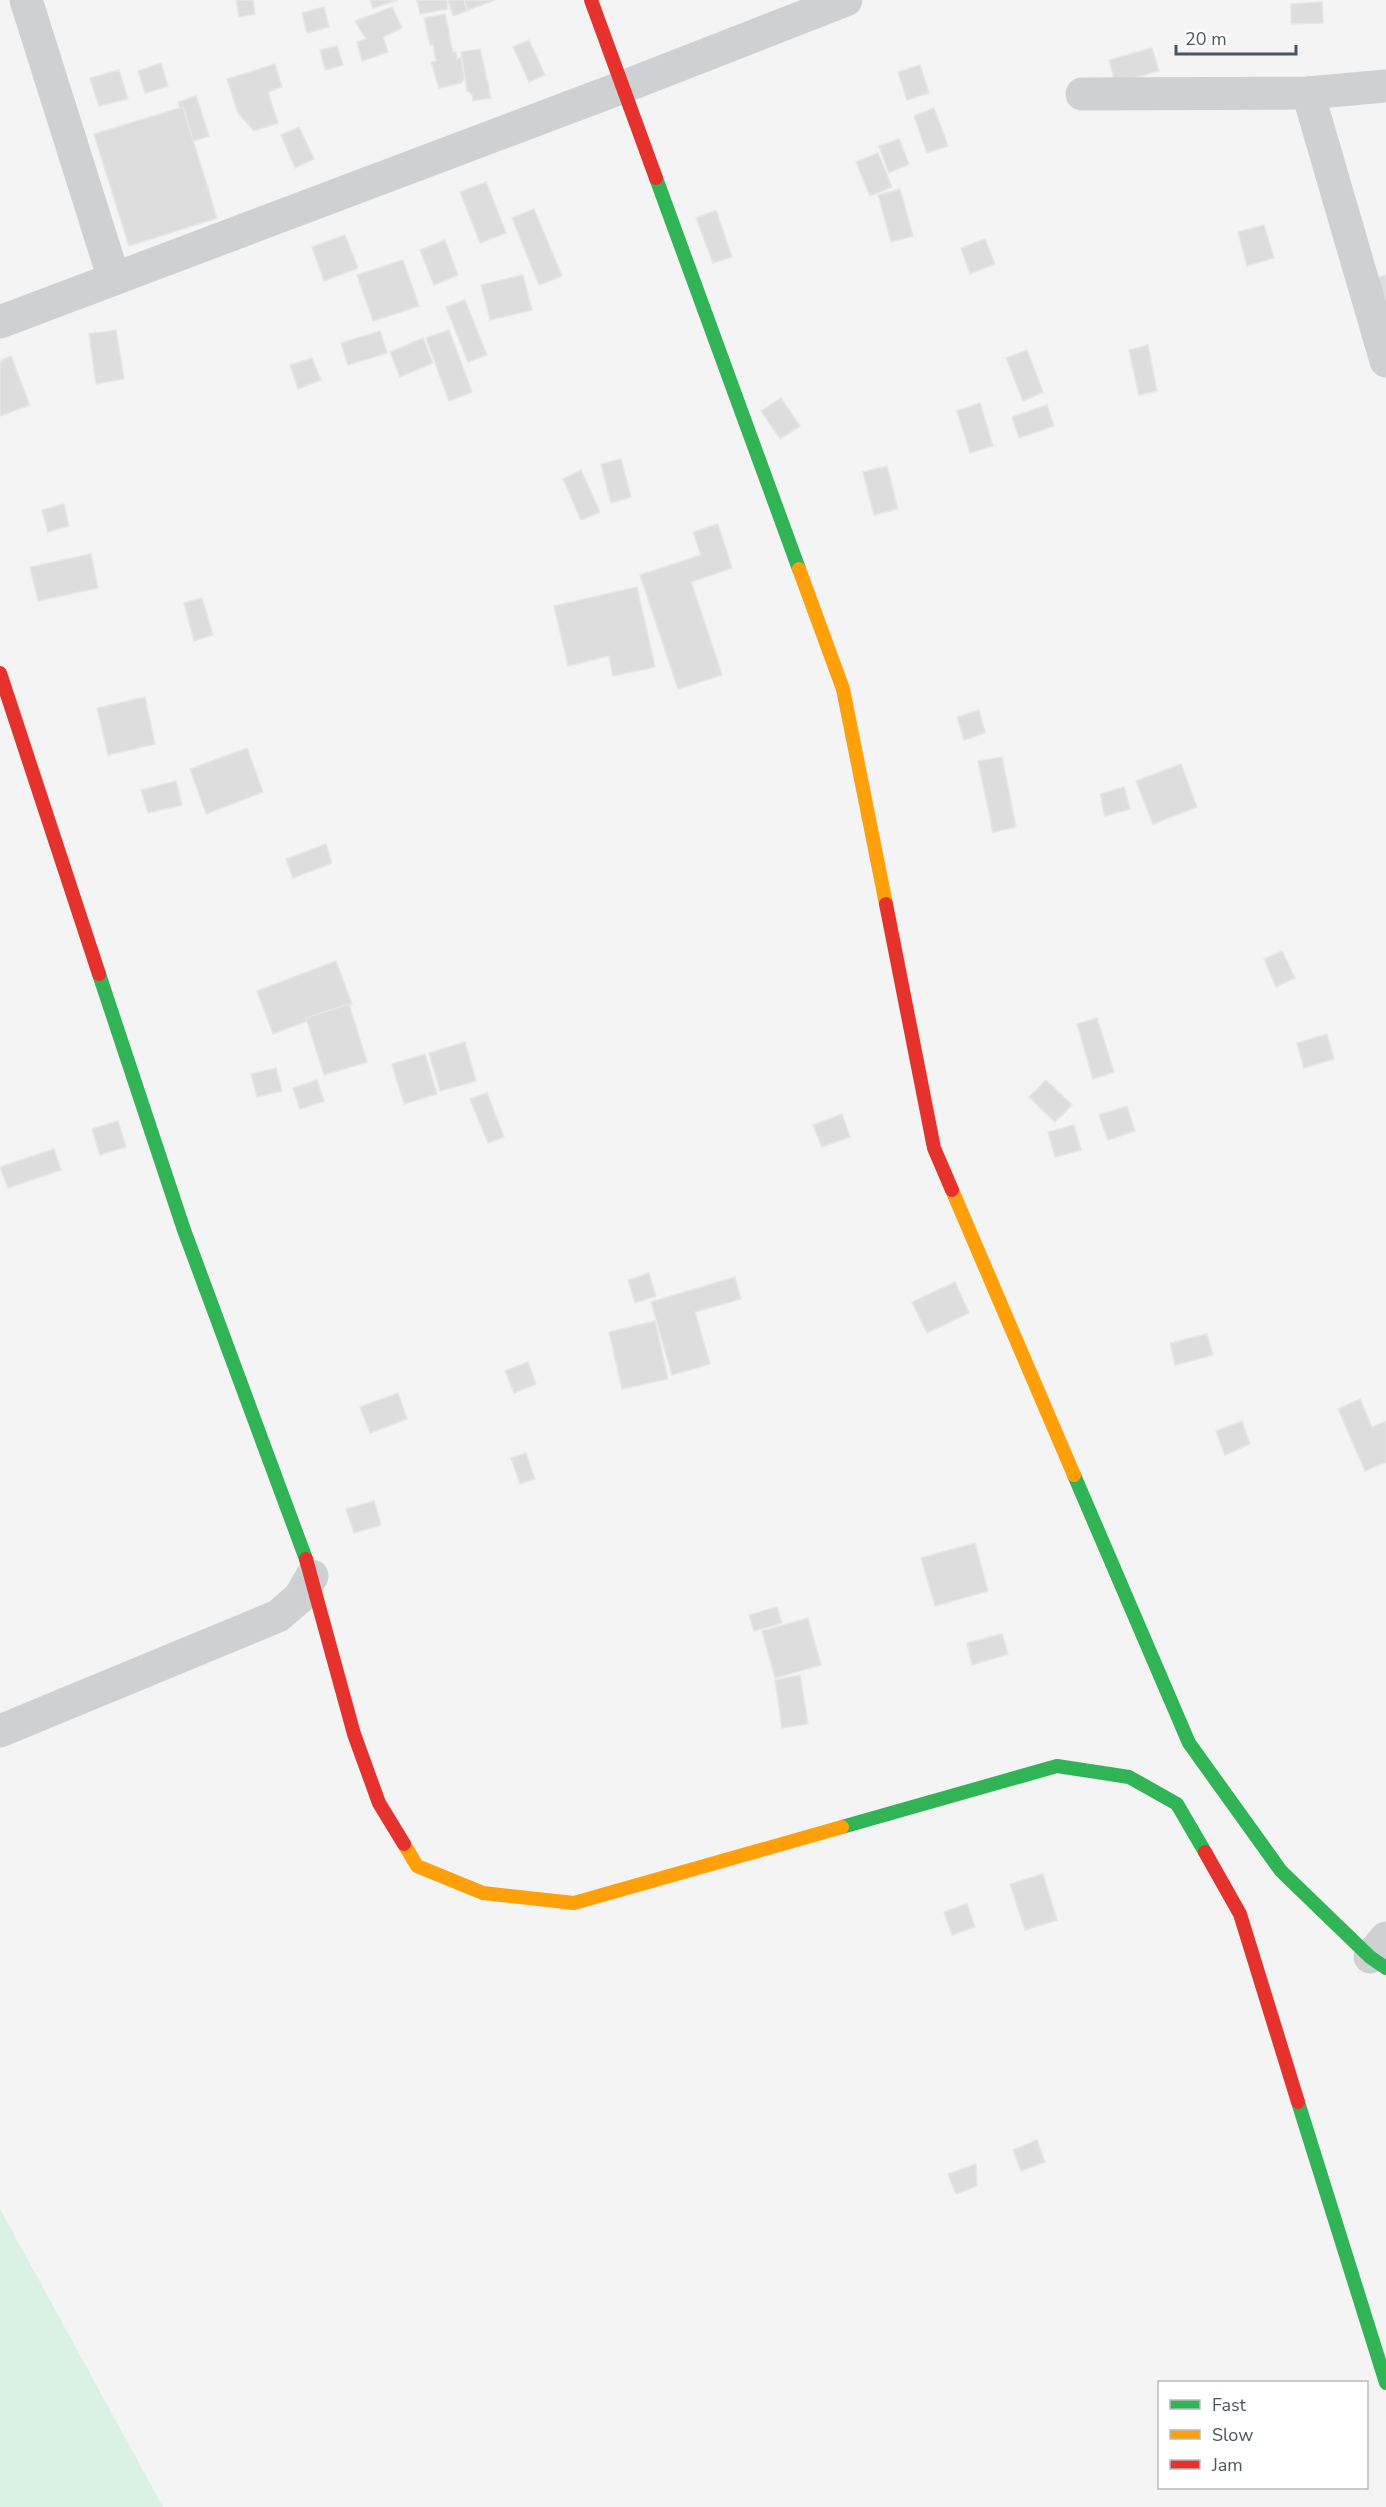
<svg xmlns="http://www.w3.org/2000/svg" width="1386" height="2507" font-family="'Nunito Sans',sans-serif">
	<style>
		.green { fill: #d9f2e3 }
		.building { fill: #ddddde; stroke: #e5e6e7; stroke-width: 1.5 }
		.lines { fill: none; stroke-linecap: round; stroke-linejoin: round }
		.street { stroke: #ced0d2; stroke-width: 33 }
		.fast { stroke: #30b455; stroke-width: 14 }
		.slow { stroke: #ff9f0a; stroke-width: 14 }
		.jam { stroke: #e5322d; stroke-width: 14 }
	</style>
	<rect width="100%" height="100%" fill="#f4f4f4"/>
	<path class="green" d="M0 2209 163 2507H0Z"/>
	<g class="building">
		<path d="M236 0H253L255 14 239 17Z"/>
		<path d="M370 0H398L373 8Z"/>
		<path d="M417 0H447L448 9 420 14Z"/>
		<path d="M448 0H464L467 11 453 16Z"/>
		<path d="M464 0H495L468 10Z"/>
		<path d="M1322 2 1323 23 1291 24V4Z"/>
		<path d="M324 7 329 27 307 33 302 13Z"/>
		<path d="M392 7 402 28 383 37 388 52 362 61 357 42 366 39 355 21Z"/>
		<path d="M445 14 453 52H456L457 59 461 58 464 79 461 83 439 88 431 62 436 61 433 45H430L424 18Z"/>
		<path d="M529 40 545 75 529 82 513 47Z"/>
		<path d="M337 46 343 65 325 70 320 50Z"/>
		<path d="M1152 48 1159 71 1115 83 1109 60Z"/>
		<path d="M480 49 491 98 473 101 472 94 467 91 461 52Z"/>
		<path d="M161 63 168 86 145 93 138 71Z"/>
		<path d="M275 64 282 87 268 92 278 123 254 131 238 113 227 79Z"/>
		<path d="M920 65 929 93 907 100 898 72Z"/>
		<path d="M119 70 128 99 99 106 90 78Z"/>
		<path d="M196 96 209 136 190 142 178 102Z"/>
		<path d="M183 107 217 218 129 246 94 134Z"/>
		<path d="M934 108 948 146 927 153 914 116Z"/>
		<path d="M299 127 314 159 295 168 281 135Z"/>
		<path d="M899 139 909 164 889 173 879 146Z"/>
		<path d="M878 153 892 187 870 196 856 162Z"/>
		<path d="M486 182 506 233 480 243 460 192Z"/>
		<path d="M900 189 913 236 891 242 878 195Z"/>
		<path d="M534 209 562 276 539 285 512 218Z"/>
		<path d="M716 210 732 257 713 263 696 218Z"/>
		<path d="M1264 225 1274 258 1247 266 1238 232Z"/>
		<path d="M345 235 358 268 324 281 312 247Z"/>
		<path d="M985 239 995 264 970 274 961 248Z"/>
		<path d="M445 240 458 275 434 285 420 250Z"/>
		<path d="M403 260 419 306 373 321 357 275Z"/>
		<path d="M523 275 532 310 490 320 481 285Z"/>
		<path d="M1386 275V319L1373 279Z"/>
		<path d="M465 300 487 355 468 362 446 307Z"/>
		<path d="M116 330 124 379 96 384 89 334Z"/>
		<path d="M449 330 472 392 449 401 426 338Z"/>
		<path d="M380 331 387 353 348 365 341 343Z"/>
		<path d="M423 338 433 363 400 377 390 352Z"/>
		<path d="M1148 345 1157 391 1139 395 1129 350Z"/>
		<path d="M1027 350 1043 392 1023 401 1006 358Z"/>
		<path d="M11 356 30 405 0 416V361Z"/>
		<path d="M312 358 321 380 298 389 290 365Z"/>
		<path d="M781 398 800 426 780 439 761 411Z"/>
		<path d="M980 403 993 446 970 453 957 411Z"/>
		<path d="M1047 405 1054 426 1019 438 1012 417Z"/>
		<path d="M621 459 631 497 611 503 601 464Z"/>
		<path d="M887 466 898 509 874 515 863 472Z"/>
		<path d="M581 470 600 512 581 520 563 479Z"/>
		<path d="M64 504 69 526 48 532 42 510Z"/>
		<path d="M718 524 732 568 691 582 722 675 678 689 640 575 701 555 693 532Z"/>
		<path d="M91 554 98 588 38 601 30 567Z"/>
		<path d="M637 587 655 667 613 676 609 656 568 666 554 606Z"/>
		<path d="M202 598 213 635 194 641 184 603Z"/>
		<path d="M145 697 155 744 108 755 97 708Z"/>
		<path d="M979 710 985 733 964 740 957 717Z"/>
		<path d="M247 748 263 792 206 814 190 769Z"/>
		<path d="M1002 757 1016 827 993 832 978 761Z"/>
		<path d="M1181 764 1197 807 1153 824 1136 781Z"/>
		<path d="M176 781 182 805 148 813 141 790Z"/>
		<path d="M1124 787 1130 809 1105 816 1100 794Z"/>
		<path d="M326 844 332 863 293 878 286 859Z"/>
		<path d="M1282 951 1295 978 1276 987 1264 959Z"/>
		<path d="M336 961 352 1004 273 1034 257 991Z"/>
		<path d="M349 1004 367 1062 324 1075 306 1018Z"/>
		<path d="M1097 1018 1114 1072 1093 1079 1077 1024Z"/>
		<path d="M1327 1034 1334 1059 1304 1068 1297 1043Z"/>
		<path d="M465 1042 476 1081 440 1091 429 1053Z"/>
		<path d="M425 1054 437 1094 404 1104 392 1064Z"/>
		<path d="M276 1068 282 1091 257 1097 251 1074Z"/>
		<path d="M317 1080 324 1101 300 1109 293 1088Z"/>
		<path d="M1046 1080 1072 1105 1055 1122 1029 1097Z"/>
		<path d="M487 1093 504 1137 488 1143 470 1099Z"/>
		<path d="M1127 1106 1135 1131 1108 1140 1099 1115Z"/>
		<path d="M842 1114 850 1137 822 1147 813 1125Z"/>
		<path d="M118 1121 126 1147 100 1155 92 1129Z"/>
		<path d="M1074 1125 1081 1150 1055 1157 1048 1132Z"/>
		<path d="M54 1149 61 1170 8 1188 0 1167Z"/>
		<path d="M649 1273 656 1296 635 1303 628 1280Z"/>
		<path d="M735 1277 741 1299 695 1312 710 1364 672 1375 651 1302Z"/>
		<path d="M955 1282 969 1313 927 1333 912 1302Z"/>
		<path d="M655 1321 668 1379 622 1389 609 1332Z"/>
		<path d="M1207 1334 1213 1355 1175 1365 1170 1343Z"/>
		<path d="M528 1362 536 1384 514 1393 505 1371Z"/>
		<path d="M398 1393 407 1419 370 1433 360 1407Z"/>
		<path d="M1360 1399 1372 1427 1386 1421V1462L1365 1471 1338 1409Z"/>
		<path d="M1242 1421 1250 1444 1225 1455 1216 1431Z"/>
		<path d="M526 1453 535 1479 520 1484 511 1458Z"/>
		<path d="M374 1501 381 1525 354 1533 346 1509Z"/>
		<path d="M975 1543 988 1591 935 1606 921 1558Z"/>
		<path d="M777 1607 782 1623 754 1631 749 1615Z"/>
		<path d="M808 1618 821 1665 775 1678 762 1631Z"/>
		<path d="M1002 1634 1008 1654 972 1665 967 1643Z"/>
		<path d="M800 1675 808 1724 782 1728 775 1680Z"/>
		<path d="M1043 1874 1057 1920 1025 1930 1010 1884Z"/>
		<path d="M967 1904 975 1927 952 1935 944 1912Z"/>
		<path d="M1037 2140 1045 2162 1021 2171 1013 2150Z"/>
		<path d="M976 2164 977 2186 956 2194 948 2174Z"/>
	</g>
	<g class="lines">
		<g class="street">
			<path d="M26 0 114 279"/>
			<path d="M1308 93 1386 361"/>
			<path d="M1082 94 1308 93 1386 86"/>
			<path d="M0 322 623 87 846 0"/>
			<path d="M0 1731 278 1616 300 1597 312 1576"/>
			<path d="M1370 1957 1386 1938"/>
		</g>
		<g class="fast">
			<path d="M656 178 799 569"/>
			<path d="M99 974 184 1230 306 1559"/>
			<path d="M1074 1475 1189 1743 1281 1871 1370 1957 1386 1968"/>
			<path d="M842 1827 1057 1766 1129 1777 1177 1804 1205 1852"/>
			<path d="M1298 2102 1386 2383"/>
		</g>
		<g class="slow">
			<path d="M799 569 843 689 886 904"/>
			<path d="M952 1190 1074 1475"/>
			<path d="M404 1844 417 1866 483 1893 574 1903 842 1827"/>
		</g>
		<g class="jam">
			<path d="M591 0 656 178"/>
			<path d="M0 673 99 974"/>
			<path d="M886 904 934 1148 952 1190"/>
			<path d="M306 1559 354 1734 379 1803 404 1844"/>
			<path d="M1205 1852 1240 1914 1298 2102"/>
		</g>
	</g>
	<rect x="1158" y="2381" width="210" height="108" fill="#ffffff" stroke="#b7bbc0" stroke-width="1.5"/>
	<rect x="1170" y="2400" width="30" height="9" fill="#30b455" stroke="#b7bbc0" stroke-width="1.5"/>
	<text x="1212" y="2411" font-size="18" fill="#4a5661">Fast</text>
	<rect x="1170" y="2430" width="30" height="9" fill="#ff9f0a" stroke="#b7bbc0" stroke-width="1.5"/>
	<text x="1212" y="2441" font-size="18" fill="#4a5661">Slow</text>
	<rect x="1170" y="2460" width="30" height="9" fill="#e5322d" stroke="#b7bbc0" stroke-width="1.5"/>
	<text x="1212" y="2471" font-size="18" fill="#4a5661">Jam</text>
	<path d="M1176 45v9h120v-9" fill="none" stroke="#4a5661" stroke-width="3"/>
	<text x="1185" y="45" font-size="18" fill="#4a5661" stroke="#ffffff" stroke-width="4.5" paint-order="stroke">20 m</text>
</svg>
